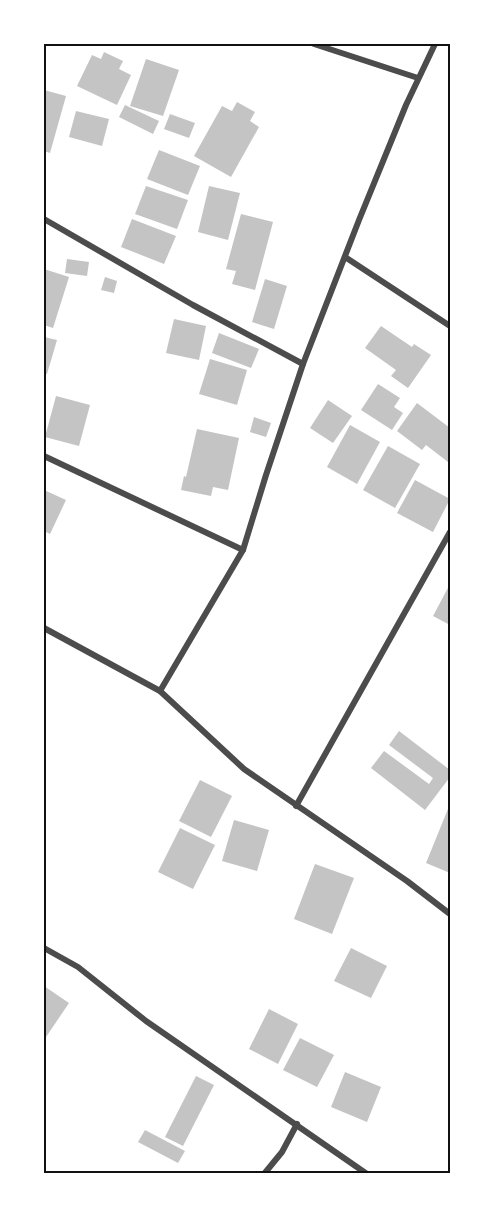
<svg xmlns="http://www.w3.org/2000/svg" width="494" height="1217" font-family="'Libre Baskerville',serif">
	<style>
		.building { fill: #c4c4c4 }
		.lines { fill: none; stroke-linecap: round; stroke-linejoin: round }
		.minor { stroke: #4c4c4c; stroke-width: 6 }
		.neatline { fill: none; stroke: #111; stroke-width: 2 }
	</style>
	<rect width="100%" height="100%" fill="#fff"/>
	<g class="building">
		<path d="M104 52 123 61 119 69 131 75 117 105 77 86 92 55 101 59Z"/>
		<path d="M146 59 179 70 163 116 130 106Z"/>
		<path d="M44 90 66 96 50 153 44 151Z"/>
		<path d="M237 102 255 112 250 121 259 127 231 177 194 156 222 106 232 111Z"/>
		<path d="M125 105 159 121 153 134 119 117Z"/>
		<path d="M76 111 109 119 102 146 69 137Z"/>
		<path d="M170 114 195 123 189 138 164 129Z"/>
		<path d="M159 150 200 166 188 195 147 179Z"/>
		<path d="M146 186 188 200 177 229 135 214Z"/>
		<path d="M209 186 240 193 228 240 198 232Z"/>
		<path d="M241 214 273 222 255 290 232 284 236 271 226 269Z"/>
		<path d="M132 219 176 236 164 264 121 247Z"/>
		<path d="M67 259 89 262 87 276 65 273Z"/>
		<path d="M44 269 69 277 53 328 44 325Z"/>
		<path d="M105 277 117 281 114 293 101 290Z"/>
		<path d="M265 279 287 286 274 329 252 322Z"/>
		<path d="M174 319 206 326 199 360 166 353Z"/>
		<path d="M381 326 412 347 414 344 431 355 408 388 391 376 396 370 365 348Z"/>
		<path d="M219 333 259 349 251 368 212 353Z"/>
		<path d="M44 337 57 340 47 374 44 373Z"/>
		<path d="M210 359 247 370 237 405 199 394Z"/>
		<path d="M378 384 400 398 394 407 403 413 392 430 361 410Z"/>
		<path d="M56 396 90 405 79 446 45 437Z"/>
		<path d="M328 400 352 416 333 443 310 428Z"/>
		<path d="M417 403 450 428V459L448 462 426 445 422 450 397 431Z"/>
		<path d="M254 417 271 423 266 437 250 432Z"/>
		<path d="M350 425 380 442 357 484 327 467Z"/>
		<path d="M197 429 239 438 228 490 213 487 211 496 181 490 184 476 186 477Z"/>
		<path d="M388 446 420 464 395 508 363 490Z"/>
		<path d="M415 480 450 499 433 532 397 513Z"/>
		<path d="M44 490 66 500 50 534 44 531Z"/>
		<path d="M450 584V625L433 616Z"/>
		<path d="M399 731 450 770V777L425 810 371 768 384 751 429 784 433 778 389 745Z"/>
		<path d="M200 780 232 796 211 837 179 821Z"/>
		<path d="M450 804V873L426 863Z"/>
		<path d="M234 820 269 830 257 871 222 861Z"/>
		<path d="M180 828 215 845 193 889 158 872Z"/>
		<path d="M315 864 354 878 332 934 294 919Z"/>
		<path d="M351 948 387 966 371 998 334 981Z"/>
		<path d="M44 986 69 1003 44 1040Z"/>
		<path d="M269 1009 298 1024 278 1064 249 1049Z"/>
		<path d="M300 1038 334 1055 317 1087 283 1070Z"/>
		<path d="M345 1072 381 1087 367 1122 331 1107Z"/>
		<path d="M196 1076 214 1085 183 1146 165 1137Z"/>
		<path d="M145 1130 185 1151 178 1163 138 1142Z"/>
	</g>
	<g class="lines">
		<g class="minor">
			<path d="M314 44 418 78"/>
			<path d="M44 219 193 305 303 364"/>
			<path d="M345 257 450 326"/>
			<path d="M44 456 243 550"/>
			<path d="M44 628 160 691 244 769 407 881 450 914"/>
			<path d="M160 691 243 550 266 475 303 364 359 220 406 105 435 44"/>
			<path d="M296 806 450 532"/>
			<path d="M44 948 78 967 146 1021 367 1174"/>
			<path d="M264 1174 282 1152 297 1124"/>
		</g>
	</g>
	<rect width="494" height="1217" fill="none" stroke="#ffffff" stroke-width="90"/>
	<rect x="45" y="45" width="404" height="1127" class="neatline"/>
</svg>
